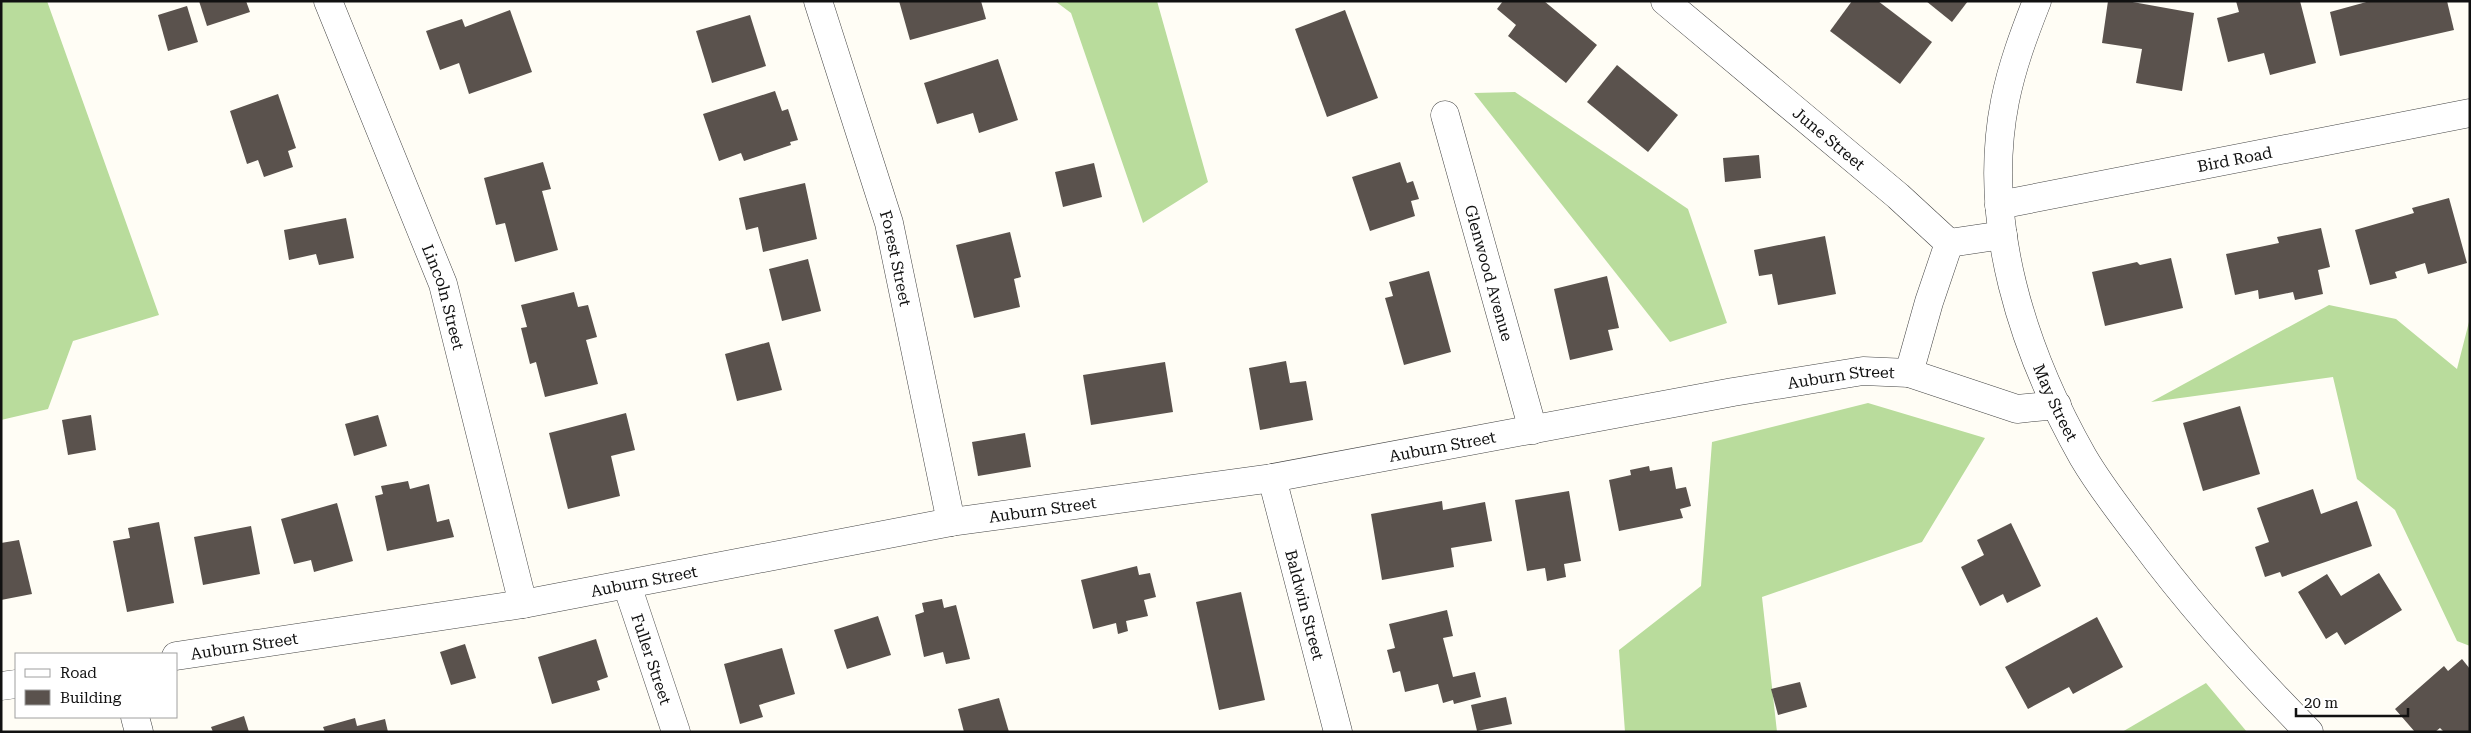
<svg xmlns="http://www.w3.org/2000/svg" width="2471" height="733" font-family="'Roboto Serif',serif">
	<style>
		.forest { fill: #b9dc9c }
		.building { fill: #5a524d }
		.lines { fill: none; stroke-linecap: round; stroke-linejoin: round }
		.minor-casing { stroke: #444; stroke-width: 29 }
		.minor { stroke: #fff; stroke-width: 28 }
		.labels { text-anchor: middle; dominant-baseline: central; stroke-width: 5; stroke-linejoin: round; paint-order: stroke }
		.street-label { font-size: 16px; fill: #111; stroke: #fff }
	</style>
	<rect width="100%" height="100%" fill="#fffdf5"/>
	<g class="forest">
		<path d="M1 1H47L159 315 73 341 48 409 1 420Z"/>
		<path d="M1055 1H1157L1208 182 1143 223 1071 13Z"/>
		<path d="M1515 92 1688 209 1727 323 1670 342 1474 93Z"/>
		<path d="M2329 305 2396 319 2457 369 2470 318V646L2457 641 2395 510 2357 479 2333 377 2151 402Z"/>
		<path d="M1868 403 1985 438 1922 542 1762 597 1777 732H1625L1619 650 1701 586 1712 442Z"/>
		<path d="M2206 683 2247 732H2122Z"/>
	</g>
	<g class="building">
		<path d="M199 1H246L250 12 207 26Z"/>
		<path d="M899 1H981L986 19 910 40Z"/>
		<path d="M1503 1H1544L1597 45 1566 83 1508 36 1516 25 1497 9Z"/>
		<path d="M1852 1H1878L1932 42 1900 84 1830 31Z"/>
		<path d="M1926 1H1968L1952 22Z"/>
		<path d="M2108 1H2127L2194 13 2182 91 2136 83 2142 49 2102 43Z"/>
		<path d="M2236 1H2300L2316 63 2270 75 2264 53 2228 62 2217 18 2239 12Z"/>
		<path d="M2370 1H2447L2454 30 2340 56 2330 12Z"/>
		<path d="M187 6 198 42 168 51 158 15Z"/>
		<path d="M510 10 532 72 469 94 459 63 440 70 426 31 462 19 465 27Z"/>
		<path d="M1345 10 1378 98 1327 117 1295 29Z"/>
		<path d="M750 15 766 66 712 83 696 31Z"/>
		<path d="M998 59 1018 120 979 133 973 113 937 124 924 83Z"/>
		<path d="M1617 65 1678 115 1648 152 1587 102Z"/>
		<path d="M775 91 782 111 788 109 798 140 790 142 791 145 744 161 741 153 719 161 703 114Z"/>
		<path d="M278 94 296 148 288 151 293 167 264 177 258 160 247 164 230 111Z"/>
		<path d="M1759 155 1761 178 1725 182 1723 158Z"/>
		<path d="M543 162 551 189 542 191 558 250 515 262 505 223 496 225 484 178Z"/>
		<path d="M1400 162 1407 183 1413 181 1419 199 1411 201 1415 216 1370 231 1352 177Z"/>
		<path d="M1094 163 1102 197 1063 207 1055 172Z"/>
		<path d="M805 183 817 239 763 252 758 227 746 230 739 198Z"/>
		<path d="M2449 198 2467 263 2428 274 2425 263 2395 272 2397 278 2370 285 2355 230 2414 213 2412 208Z"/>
		<path d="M346 218 354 258 319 265 316 254 289 260 284 230Z"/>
		<path d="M2321 228 2330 267 2318 270 2323 294 2295 300 2293 292 2259 299 2258 290 2235 295 2226 254 2279 243 2277 237Z"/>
		<path d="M1010 232 1021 277 1014 279 1020 307 974 318 956 245Z"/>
		<path d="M1825 236 1836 294 1778 305 1772 274 1759 276 1754 250Z"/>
		<path d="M2171 258 2183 308 2105 326 2092 272 2137 262 2140 265Z"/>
		<path d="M808 259 821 311 782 321 769 269Z"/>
		<path d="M1429 271 1451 352 1404 365 1385 298 1393 296 1389 282Z"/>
		<path d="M1607 276 1619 328 1608 330 1613 350 1570 360 1554 289Z"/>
		<path d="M574 292 578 307 588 305 597 337 586 340 598 384 545 397 536 362 530 364 521 328 527 327 521 305Z"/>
		<path d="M769 342 782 390 737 401 725 354Z"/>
		<path d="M1286 361 1290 383 1306 381 1313 420 1260 430 1249 368Z"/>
		<path d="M1165 362 1173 412 1091 425 1083 375Z"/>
		<path d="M2240 406 2260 474 2203 491 2183 423Z"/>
		<path d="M626 413 635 450 611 456 620 496 568 509 549 433Z"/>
		<path d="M91 415 96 450 68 455 62 420Z"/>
		<path d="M378 415 387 446 354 456 345 424Z"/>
		<path d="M1025 433 1031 467 978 476 972 442Z"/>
		<path d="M1649 466 1650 471 1672 467 1676 489 1686 487 1691 506 1680 509 1683 518 1619 531 1609 480 1631 475 1630 470Z"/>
		<path d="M408 481 410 489 429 484 437 522 449 519 454 537 387 551 375 496 383 494 381 486Z"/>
		<path d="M2313 489 2321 514 2357 501 2372 546 2282 577 2280 572 2265 577 2255 547 2269 542 2257 508Z"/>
		<path d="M1569 491 1581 561 1564 564 1566 577 1547 581 1545 568 1527 571 1515 500Z"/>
		<path d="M1442 501 1443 510 1485 502 1492 541 1451 548 1454 567 1382 580 1371 514Z"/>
		<path d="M337 503 353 561 314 572 311 560 294 564 281 519Z"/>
		<path d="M159 522 174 603 127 612 113 541 130 538 128 528Z"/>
		<path d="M2011 523 2041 586 2007 603 2003 594 1980 606 1961 567 1984 555 1977 540Z"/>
		<path d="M251 526 260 574 203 585 194 537Z"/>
		<path d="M19 540 32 594 1 600V543Z"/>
		<path d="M1137 566 1139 575 1150 573 1156 597 1144 600 1148 616 1126 621 1128 631 1118 634 1116 623 1093 629 1081 580Z"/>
		<path d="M2379 573 2402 610 2345 645 2337 632 2326 639 2298 592 2327 574 2341 596Z"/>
		<path d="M1241 592 1265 700 1219 710 1196 602Z"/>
		<path d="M942 599 944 608 956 605 970 659 946 664 943 652 924 657 915 615 924 612 922 603Z"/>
		<path d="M1447 610 1453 636 1443 638 1453 677 1475 672 1481 697 1454 704 1453 700 1443 703 1438 684 1405 692 1400 671 1393 673 1387 650 1395 648 1389 624Z"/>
		<path d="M878 616 891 655 847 669 834 630Z"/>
		<path d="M2097 617 2123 667 2073 694 2069 687 2028 709 2005 667Z"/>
		<path d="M596 639 608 677 597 681 600 690 552 704 538 657Z"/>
		<path d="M465 644 476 678 451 685 440 652Z"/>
		<path d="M782 648 795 694 759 705 763 717 740 724 724 664Z"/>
		<path d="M2462 659 2470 669V732H2444L2440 728 2435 732H2415L2395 709 2444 666 2448 671Z"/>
		<path d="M1800 682 1807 707 1778 715 1771 689Z"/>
		<path d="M1506 697 1512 724 1477 731 1471 705Z"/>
		<path d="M999 698 1009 732H964L958 709Z"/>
		<path d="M244 716 249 732H213L211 727Z"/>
		<path d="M355 718 357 726 385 719 388 732H325L323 727Z"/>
	</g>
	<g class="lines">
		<g class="minor-casing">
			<g id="minor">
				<path id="s1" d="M328 1 443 284 523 604"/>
				<path id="s2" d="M818 1 889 223 951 522"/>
				<path id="s3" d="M1665 1 1898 196 1949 243 2003 235"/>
				<path id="s4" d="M2037 1C2024 34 2012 66 2005 101 1981 223 2023 351 2083 457 2100 486 2121 513 2141 539 2192 608 2249 671 2309 732"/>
				<path id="s5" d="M1445 115 1533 430"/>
				<path id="s6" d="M1999 205 2470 113"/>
				<path d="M1909 373 1929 302 1949 243"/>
				<path id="s7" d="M1272 478 1338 732"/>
				<path id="s8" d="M627 585 676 732"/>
				<path id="s9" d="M176 656 523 604 951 522 1272 478 1733 392 1863 371 1909 373 2017 409 2057 405"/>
				<path d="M1 686 16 684"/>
				<path d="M135 717 139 732"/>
			</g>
		</g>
		<use href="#minor" class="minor"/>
	</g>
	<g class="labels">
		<g class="street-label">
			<text stroke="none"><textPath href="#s3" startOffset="214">June Street</textPath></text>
			<text stroke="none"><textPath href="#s6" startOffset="240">Bird Road</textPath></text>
			<text stroke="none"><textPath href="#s2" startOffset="269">Forest Street</textPath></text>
			<text stroke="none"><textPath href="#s5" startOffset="164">Glenwood Avenue</textPath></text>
			<text stroke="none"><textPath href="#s1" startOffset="318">Lincoln Street</textPath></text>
			<text stroke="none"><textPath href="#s9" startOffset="1689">Auburn Street</textPath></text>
			<text stroke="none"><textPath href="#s4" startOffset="416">May Street</textPath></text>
			<text stroke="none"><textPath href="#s9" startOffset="1284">Auburn Street</textPath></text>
			<text stroke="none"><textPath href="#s9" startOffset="879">Auburn Street</textPath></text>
			<text stroke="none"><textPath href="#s9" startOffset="474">Auburn Street</textPath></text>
			<text stroke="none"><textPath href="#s7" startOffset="131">Baldwin Street</textPath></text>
			<text stroke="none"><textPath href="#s9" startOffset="69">Auburn Street</textPath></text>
			<text stroke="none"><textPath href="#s8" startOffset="78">Fuller Street</textPath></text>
		</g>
	</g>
	<rect width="2471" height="733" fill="none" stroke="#111111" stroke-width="5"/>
	<rect x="15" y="653" width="162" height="65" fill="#ffffff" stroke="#a0a0a0"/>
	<rect x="25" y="669" width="25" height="8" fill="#ffffff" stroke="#a0a0a0"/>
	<text x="60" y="678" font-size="15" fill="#111111">Road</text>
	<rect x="25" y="690" width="25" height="15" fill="#5a524d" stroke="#a0a0a0"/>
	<text x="60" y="703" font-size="15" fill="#111111">Building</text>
	<path d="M2296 708v8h112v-8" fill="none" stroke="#111111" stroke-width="2.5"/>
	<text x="2304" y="708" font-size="15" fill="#111111" stroke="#ffffff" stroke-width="4" paint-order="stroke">20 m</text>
</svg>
